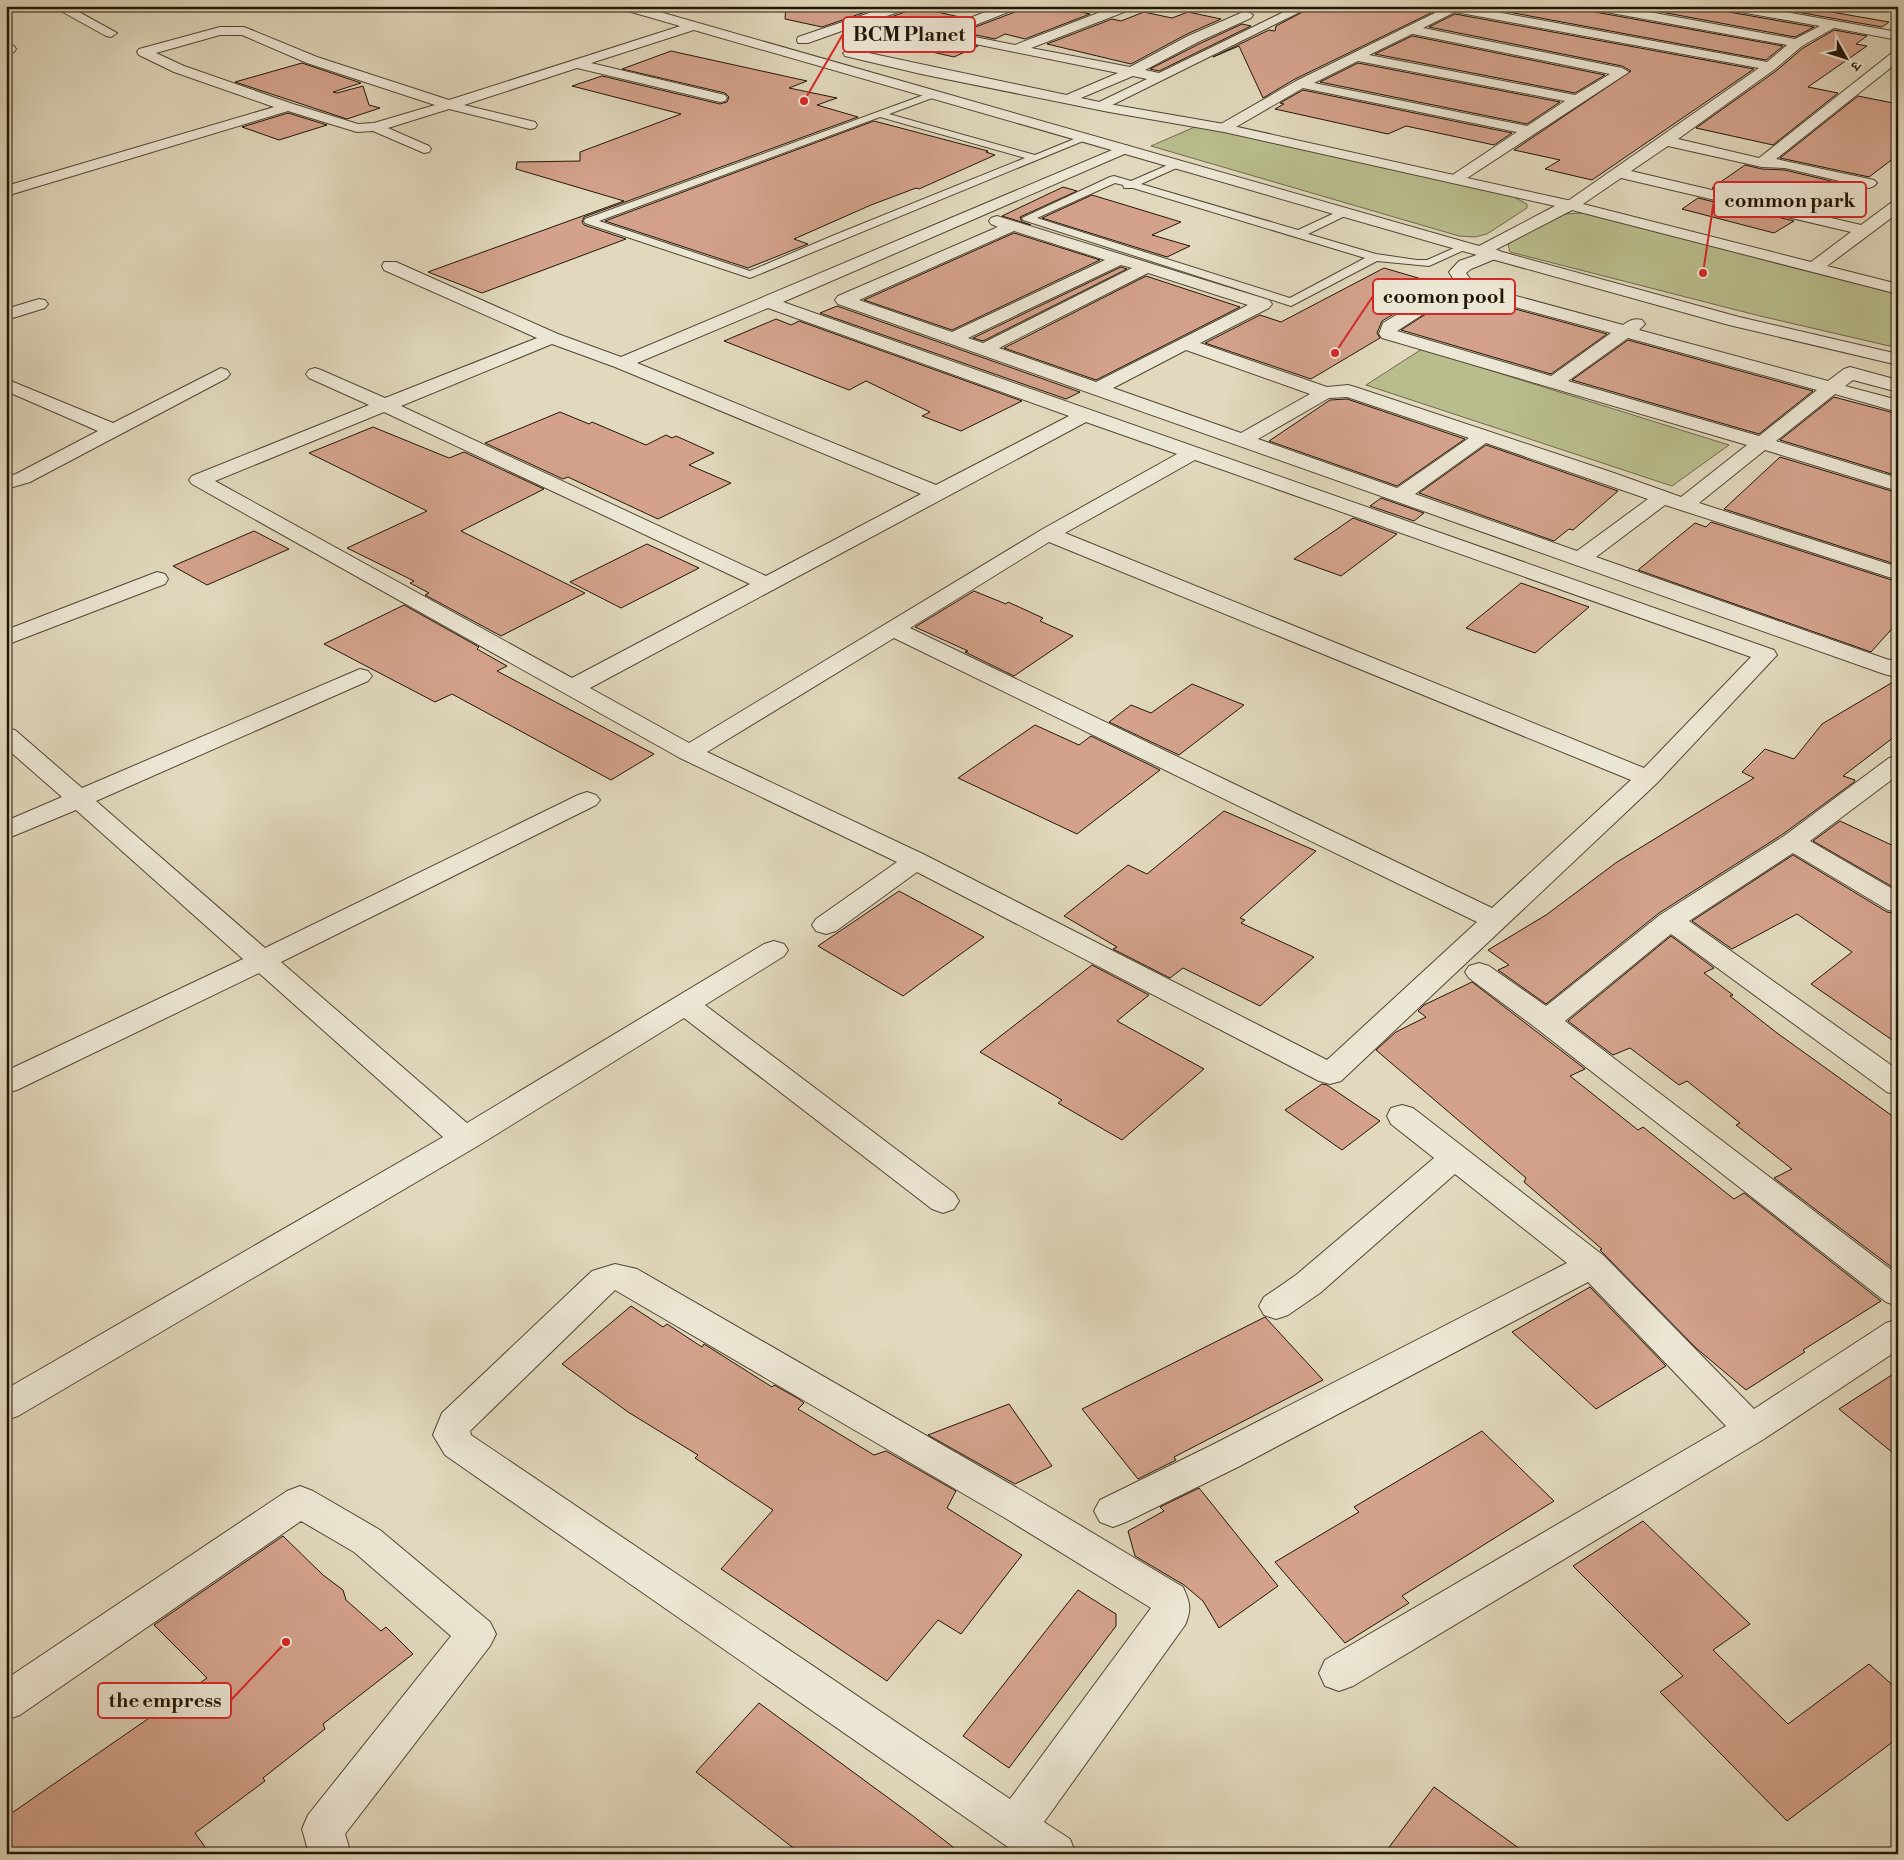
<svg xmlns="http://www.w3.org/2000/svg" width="1904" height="1860" font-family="'Libre Bodoni','Noto Serif Devanagari',serif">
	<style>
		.green { fill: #b9bd8d; stroke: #6e6a49 }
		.building { fill: #d4a28c; stroke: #221605 }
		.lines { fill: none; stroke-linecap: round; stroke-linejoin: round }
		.service-casing { stroke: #524633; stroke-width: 2 }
		.minor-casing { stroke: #524633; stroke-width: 2 }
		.tertiary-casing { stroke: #524633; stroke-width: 2 }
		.service { fill: #ece6d4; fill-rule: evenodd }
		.minor { fill: #ece6d4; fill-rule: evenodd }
		.tertiary { fill: #ece6d4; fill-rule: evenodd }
		.leader { fill: none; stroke: #d62828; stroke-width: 2 }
		.callout-dot { fill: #d62828; stroke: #ece6d4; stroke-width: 2 }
		.callout { fill: #ece6d4; stroke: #d62828; stroke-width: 2 }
		.callout-label { font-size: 20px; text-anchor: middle; font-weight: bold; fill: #221605 }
	</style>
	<rect width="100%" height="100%" fill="#e1d8bd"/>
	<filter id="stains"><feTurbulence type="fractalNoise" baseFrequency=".004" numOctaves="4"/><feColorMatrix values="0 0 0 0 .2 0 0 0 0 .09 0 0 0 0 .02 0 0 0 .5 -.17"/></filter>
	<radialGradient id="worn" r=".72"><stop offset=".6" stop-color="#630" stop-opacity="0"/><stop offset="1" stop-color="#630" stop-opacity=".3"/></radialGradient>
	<g class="green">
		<path d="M1197 126 1512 196 1527 204V208L1487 234 1475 237 1459 236 1151 146Z"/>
		<path d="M1583 213 1898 293V348L1760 316 1510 252 1508 244 1563 214Z"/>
		<path d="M1422 349 1729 445 1672 486 1366 385Z"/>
	</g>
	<g class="building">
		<path d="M786 6H883L822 27 785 19Z"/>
		<path d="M911 6 964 18 940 28 888 18 908 11Z"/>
		<path d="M1031 6H1052L1090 14 1025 39 1005 34 995 39 962 32Z"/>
		<path d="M1314 6H1433L1437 10 1295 79 1263 98 1239 46 1213 57 1269 30 1275 31 1276 26Z"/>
		<path d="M1476 6H1587L1595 12 1783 46 1766 60Z"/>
		<path d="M1629 6H1721L1729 12 1814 27 1795 37Z"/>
		<path d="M1763 6H1797L1889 22 1882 27Z"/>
		<path d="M1144 12 1172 18 1188 12 1221 19 1187 34 1131 64 1047 44 1112 19 1121 21Z"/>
		<path d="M1455 14 1754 69 1592 180 1545 169 1560 160 1514 150 1631 71 1622 66 1429 27Z"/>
		<path d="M867 24 978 46 954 57 844 32Z"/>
		<path d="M1242 24 1251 26 1159 71 1150 69 1199 44Z"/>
		<path d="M1834 30 1867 36 1856 44 1867 46 1808 87 1838 93 1773 145 1696 128 1776 71 1803 48Z"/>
		<path d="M1412 36H1413L1605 75 1575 93 1375 54Z"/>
		<path d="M671 51 807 81 789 88 837 98 817 105 858 117 584 217 582 222 584 225 626 239 482 293 428 272 624 201 516 169 517 162 580 161V152L681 114 572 86 602 76 720 104 727 102 729 97 725 93 622 69Z"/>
		<path d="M302 63 361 83 333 92 337 93 363 86 369 105 380 108 347 119 235 82Z"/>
		<path d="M1358 63 1560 102 1527 124 1320 82Z"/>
		<path d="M1303 90 1512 133 1494 145 1406 126 1388 134 1275 109 1284 104 1280 103Z"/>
		<path d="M1858 96 1898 104V155L1869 177 1780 158Z"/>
		<path d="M288 113 327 125 279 140 242 127Z"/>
		<path d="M874 121 988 151 986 152 995 155 919 189 916 188 871 205 794 239 808 244 748 268 605 221Z"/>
		<path d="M1745 165 1762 169 1785 170 1856 187 1836 203 1826 200 1809 211 1712 188Z"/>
		<path d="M1063 187 1077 191 1020 217 1022 222 1031 225 1002 216Z"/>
		<path d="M1092 195 1181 222 1152 235 1190 246 1167 257 1042 218Z"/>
		<path d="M1698 198 1794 221 1774 233 1682 209Z"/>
		<path d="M1014 233 1100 260 952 330 864 300Z"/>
		<path d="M1121 267 1127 269 983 341 973 338Z"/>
		<path d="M1384 268 1442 285 1382 321 1377 333 1380 338 1311 379 1205 343 1260 315 1281 322Z"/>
		<path d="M1146 276 1240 307 1096 380 1004 348Z"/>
		<path d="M1462 291 1471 297 1607 334 1551 374 1401 330Z"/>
		<path d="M837 306 1080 392 1066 399 820 313Z"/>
		<path d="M776 319 791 325 799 321 1022 401 961 431 922 416 930 412 866 381 849 390 724 341Z"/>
		<path d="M1628 340 1813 391 1759 434 1572 380Z"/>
		<path d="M1834 397 1898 414V476L1780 440Z"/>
		<path d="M1347 399 1465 439 1397 486 1269 441 1330 400Z"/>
		<path d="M560 412 589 424 592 422 646 445 666 435 672 438 676 436 714 453 689 465 731 483 658 519 568 477 563 479 485 443Z"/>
		<path d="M373 427 449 458 464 452 544 489 461 531 585 593 501 636 425 595 429 593 410 583 414 581 347 548 427 511 309 453Z"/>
		<path d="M1486 445 1618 491 1573 530 1569 529 1554 541 1419 493Z"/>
		<path d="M1780 457 1898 493V565L1724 509Z"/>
		<path d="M1381 498 1424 513 1414 521 1370 506Z"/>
		<path d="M1353 518 1397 534 1341 576 1294 559Z"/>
		<path d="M1711 522 1898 582V622L1871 652 1638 570 1695 523 1706 527Z"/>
		<path d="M254 531 289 549 207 585 173 566Z"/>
		<path d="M647 544 699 568 621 608 570 582Z"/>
		<path d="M1521 583 1589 607 1535 653 1466 628Z"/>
		<path d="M974 591 1006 604 1008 602 1043 618 1040 621 1073 636 1014 676 965 652 968 651 915 627Z"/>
		<path d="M404 605 479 647 477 649 507 666 497 671 654 754 611 780 452 694 435 702 324 644Z"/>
		<path d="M1898 679V734L1843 776 1855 780 1854 782 1783 834 1659 913 1546 1004 1498 970 1509 965 1488 950 1546 915 1617 862 1754 778 1742 772 1765 749 1794 759 1822 724Z"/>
		<path d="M1192 684 1244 705 1179 755 1109 722 1131 705 1151 713Z"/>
		<path d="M1035 725 1079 745 1091 736 1160 770 1077 834 958 778Z"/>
		<path d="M1224 811 1316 851 1240 918 1245 920 1241 923 1314 957 1260 1006 1183 968 1170 978 1113 949 1117 947 1064 916 1128 865 1147 874Z"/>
		<path d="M1840 821 1898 848V890L1813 841Z"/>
		<path d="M1793 855 1887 912 1898 914V1044L1811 984 1852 952 1797 914 1732 949 1692 921Z"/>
		<path d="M899 891 984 937 903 996 818 946Z"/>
		<path d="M1671 936 1714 968 1704 973 1733 995 1730 996 1777 1033 1898 1120V1272L1774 1178 1792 1169 1736 1125 1740 1123 1687 1081 1679 1085 1630 1048 1613 1055 1568 1021Z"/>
		<path d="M1092 965 1149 995 1117 1021 1204 1069 1122 1140 1058 1103 1062 1100 980 1052Z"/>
		<path d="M1472 982 1585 1069 1570 1076 1638 1130 1643 1127 1734 1199 1744 1193 1881 1301 1803 1350 1805 1352 1746 1390 1696 1348 1600 1250 1602 1249 1524 1182 1526 1178 1376 1050 1396 1032 1426 1017 1418 1011 1424 1005Z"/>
		<path d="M1322 1084 1327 1085 1380 1121 1342 1150 1285 1110Z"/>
		<path d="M1590 1287 1666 1366 1596 1409 1512 1332Z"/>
		<path d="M631 1306 663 1327 667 1324 702 1347 704 1344 772 1387 774 1385 799 1399 804 1403 798 1409 874 1455 886 1451 956 1491 947 1508 1022 1555 961 1634 938 1620 887 1681 721 1569 773 1510 695 1458 698 1455 628 1412 562 1364Z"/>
		<path d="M1265 1317 1323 1380 1174 1457 1176 1460 1138 1479 1082 1409Z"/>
		<path d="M1898 1371V1457L1839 1409Z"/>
		<path d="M1009 1404 1052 1466 1015 1484 928 1435Z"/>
		<path d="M1482 1431 1554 1501 1402 1596 1409 1603 1345 1643 1275 1562 1359 1512 1354 1507Z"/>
		<path d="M1199 1488 1278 1586 1219 1628 1203 1601 1184 1585 1135 1556 1128 1531 1164 1511 1160 1507Z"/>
		<path d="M1643 1521 1750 1624 1713 1650 1788 1724 1869 1664 1898 1690V1738L1787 1821 1660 1692 1683 1676 1573 1566Z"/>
		<path d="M283 1536 323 1575 343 1590 346 1600 381 1631 386 1627 413 1654 323 1724 325 1729 263 1778 265 1781 195 1833 210 1854H6V1817L207 1678 154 1625Z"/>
		<path d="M1078 1590 1116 1614V1626L1009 1768 963 1736Z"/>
		<path d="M759 1703 913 1816 962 1854H801L696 1772Z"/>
		<path d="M1434 1787 1527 1854H1384Z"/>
	</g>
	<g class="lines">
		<g class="service-casing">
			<g id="service">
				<path d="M932 92 935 93V97L889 114 1035 155 1079 137H1087L1088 139 750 278 585 223 584 221 585 219ZM880 117 1025 158 832 236 750 271 599 221Z"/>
				<path d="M1177 161 1181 162V166L1141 184 1298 230 1341 210H1349L1350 212 1349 214 1308 234 1376 254 1417 260H1427L1461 245H1469L1471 247 1429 266 1377 261 1291 306 1023 220 1022 218 1110 177 1114 176 1131 181ZM1115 183 1123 185 1124 188H1133L1365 258 1290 298 1037 218Z"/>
			</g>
		</g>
		<g class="minor-casing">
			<g id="minor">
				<path d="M52 6H68L117 33 111 37 106 36Z"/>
				<path d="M890 6H909L907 9 881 18 940 30 1000 6H1018L1016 9 955 33 1015 45 1116 6H1134L1132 9 1031 48 1130 67 1188 36 1243 12 1247 11 1253 15 1251 18 1198 42 1145 70 1159 73 1296 6H1312L1102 110 1097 109 1095 106 1097 103 1147 79 1133 76 1069 103 1062 99 1064 96 1118 73 867 22 808 43H798L797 40 798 37Z"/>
				<path d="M1435 6H1464L1767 62 1787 45 1595 10 1589 6H1617L1795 39 1820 26 1729 10 1723 6H1751L1898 32V40L1834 28 1802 46 1775 69 1678 139 1759 158 1893 52 1898 51V62L1776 159 1874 180 1877 183 1874 186 1869 188 1785 168 1762 167 1668 146 1631 171 1861 225 1892 202 1898 200V213L1827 266 1898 284V294L1564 208 1562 205 1759 68 1455 12 1423 28 1622 68 1629 72 1461 182H1451L1448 179 1451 176 1517 132 1303 88 1229 131H1219L1217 128 1219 125 1296 81 1441 10ZM1412 34H1413L1610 74 1575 95 1369 55ZM1358 61 1565 101 1527 126 1314 83ZM1621 178 1851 232 1811 262 1583 204Z"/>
				<path d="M1885 6H1898V11L1887 9Z"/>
				<path d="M693 22 699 26 697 29 591 63 725 95 727 98 725 101 720 102 577 68 464 105 535 122 537 125 535 128 530 129 449 109 388 128 429 146 431 149 429 152 424 153 373 131 357 132 288 111 6 196V186L274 107 174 72 139 55 137 52 139 49 220 27H244L317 57 449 100ZM220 35H242L307 63 435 105 374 123 358 124 293 104 184 66 156 53Z"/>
				<path d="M6 44 14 46 16 49 14 52 6 54Z"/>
				<path d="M1124 145 1129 146 1131 149 1129 152 783 302 1774 650 1777 655 1657 783 1341 1081 1330 1084 1319 1081 917 872 836 931 826 934 816 931 812 925 816 919 897 862 680 758 192 484 189 480 192 476 369 405 309 378 306 374 309 370 315 368 321 370 385 398 537 338 384 270 382 266 384 262H396L558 334 621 357ZM768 308 1069 416 936 485 637 363ZM552 344 615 367 921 494 766 576 401 406ZM384 412 750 584 572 678 215 481ZM1086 422 1177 454 1041 530 689 743 590 688ZM1195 460 1751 657 1644 768 1065 533ZM1049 542 1631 780 1492 908 910 628ZM894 638 1477 922 1327 1060 925 855 707 752Z"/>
				<path d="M997 216 1269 300 1272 304 1269 308 1200 343 1327 387 1348 385 1355 387 1614 473 1681 497 1747 445 1382 338 1379 334 1383 323 1454 280 1449 272 1459 261 1494 249 1500 251 1502 254 1500 257 1471 269 1466 273 1471 280 1483 287 1623 325C1630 320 1634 318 1642 320L1645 324 1639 330 1828 381 1844 369 1850 367 1898 380V392L1853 380 1845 386 1898 400V412L1835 394 1776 441 1898 478V491L1765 450 1699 503 1898 567V580L1665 505 1596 557 1889 660 1898 658V675L1892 676 1884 674 838 304 835 300 838 296 998 227 991 224 989 221 991 218ZM1014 231 1105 260 952 332 859 300ZM1121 265 1132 268 983 343 968 338ZM1148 273 1248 305 1096 382 999 348ZM1462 289 1471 295 1611 333 1551 376 1397 331ZM1628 338 1817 390 1759 436 1568 381ZM1186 350 1310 394 1241 433 1113 388ZM1347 397 1469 438 1397 488 1258 439 1329 398ZM1486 443 1648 499 1577 551 1415 494Z"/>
				<path d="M39 299 45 300 48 304 45 308 6 320V309Z"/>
				<path d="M221 368 227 370 230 374 227 378 30 482 6 489V477L16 474 98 431 6 391V379L113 423Z"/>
				<path d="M157 572 165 574 168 579 165 584 6 645V630Z"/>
				<path d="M360 669 368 671 372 676 368 681 96 801 265 948 578 795 587 792 596 795 600 800 596 805 281 962 467 1123 764 944 774 941 784 944 788 950 784 956 705 1005 954 1193 959 1201 954 1209 943 1213 932 1209 684 1018 476 1147 18 1416 6 1420V1389L443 1137 259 973 17 1090 6 1093V1071L243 959 76 810 6 839V821L62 797 6 748V728L15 730 82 788Z"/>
				<path d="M1898 756V775L1810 841 1898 892V912L1888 910 1793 853 1689 921 1898 1070V1095L1887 1092 1671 934 1565 1021 1898 1275V1306L1886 1302 1536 1028 1469 978 1465 972 1469 966 1479 963 1489 966 1546 1006 1660 915 1784 836 1889 758Z"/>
				<path d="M1402 1105 1413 1108 1604 1256 1754 1409 1886 1323 1898 1319V1350L1764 1439 1353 1686 1339 1691 1325 1686 1319 1673 1325 1660 1726 1426 1588 1282 1238 1467 1126 1522 1113 1527 1100 1522 1094 1511 1100 1500 1212 1445 1567 1263 1455 1174 1320 1293 1288 1315 1276 1319 1264 1315 1259 1306 1264 1297 1296 1275 1434 1158 1391 1124 1387 1116 1391 1108Z"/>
				<path d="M615 1264 637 1269 1031 1496 1183 1587C1190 1603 1192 1609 1185 1625L1044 1822 1070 1839 1076 1854H1018L445 1455 433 1435 442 1413 592 1271ZM615 1290 1005 1518 1151 1608 1010 1799 471 1435 470 1431Z"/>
				<path d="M300 1486 313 1491 380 1530 490 1622 496 1634 490 1646 345 1834 351 1854H309L302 1829 308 1815 451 1636 354 1552 301 1521 20 1715 6 1720V1679L287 1491Z"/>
			</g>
		</g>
		<g class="tertiary-casing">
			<path id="tertiary" d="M619 6H639L1479 246 1555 206 1224 132 1109 112 921 74 845 56 843 53 850 49 1109 104 1224 124 1576 202 1578 205 1576 208 1495 250 1739 317 1898 354V365L1729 325 1459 250 621 9Z"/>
		</g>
		<use href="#service" class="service"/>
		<use href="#minor" class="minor"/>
		<use href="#tertiary" class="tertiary"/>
	</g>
	<path class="leader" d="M804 101L843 34M1703 273L1714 200M1335 353L1373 296M286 1642L231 1700"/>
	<g class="callout-dot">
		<circle cx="804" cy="101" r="5"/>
		<circle cx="1703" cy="273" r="5"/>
		<circle cx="1335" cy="353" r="5"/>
		<circle cx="286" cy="1642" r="5"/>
	</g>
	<g class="callout">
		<rect x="843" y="17" width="132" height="35" rx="5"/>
		<rect x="1714" y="182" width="152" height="35" rx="5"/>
		<rect x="1373" y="279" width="142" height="35" rx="5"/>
		<rect x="98" y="1683" width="133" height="35" rx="5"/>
	</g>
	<g class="callout-label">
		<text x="909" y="41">BCM Planet</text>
		<text x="1790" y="207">common park</text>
		<text x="1444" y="303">coomon pool</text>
		<text x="165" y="1707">the empress</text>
	</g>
	<rect width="1904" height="1860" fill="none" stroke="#e1d8bd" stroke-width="25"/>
	<rect x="8" y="8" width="1889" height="1845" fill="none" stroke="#221605" stroke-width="2.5"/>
	<rect x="12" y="12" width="1879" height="1835" fill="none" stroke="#221605"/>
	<g transform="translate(1846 58) rotate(129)" stroke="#ece6d4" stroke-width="4" paint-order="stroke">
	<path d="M0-4L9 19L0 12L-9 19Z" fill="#221605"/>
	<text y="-8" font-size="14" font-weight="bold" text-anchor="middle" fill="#221605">उ</text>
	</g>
	<rect width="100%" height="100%" filter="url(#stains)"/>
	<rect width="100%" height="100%" fill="url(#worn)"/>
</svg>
